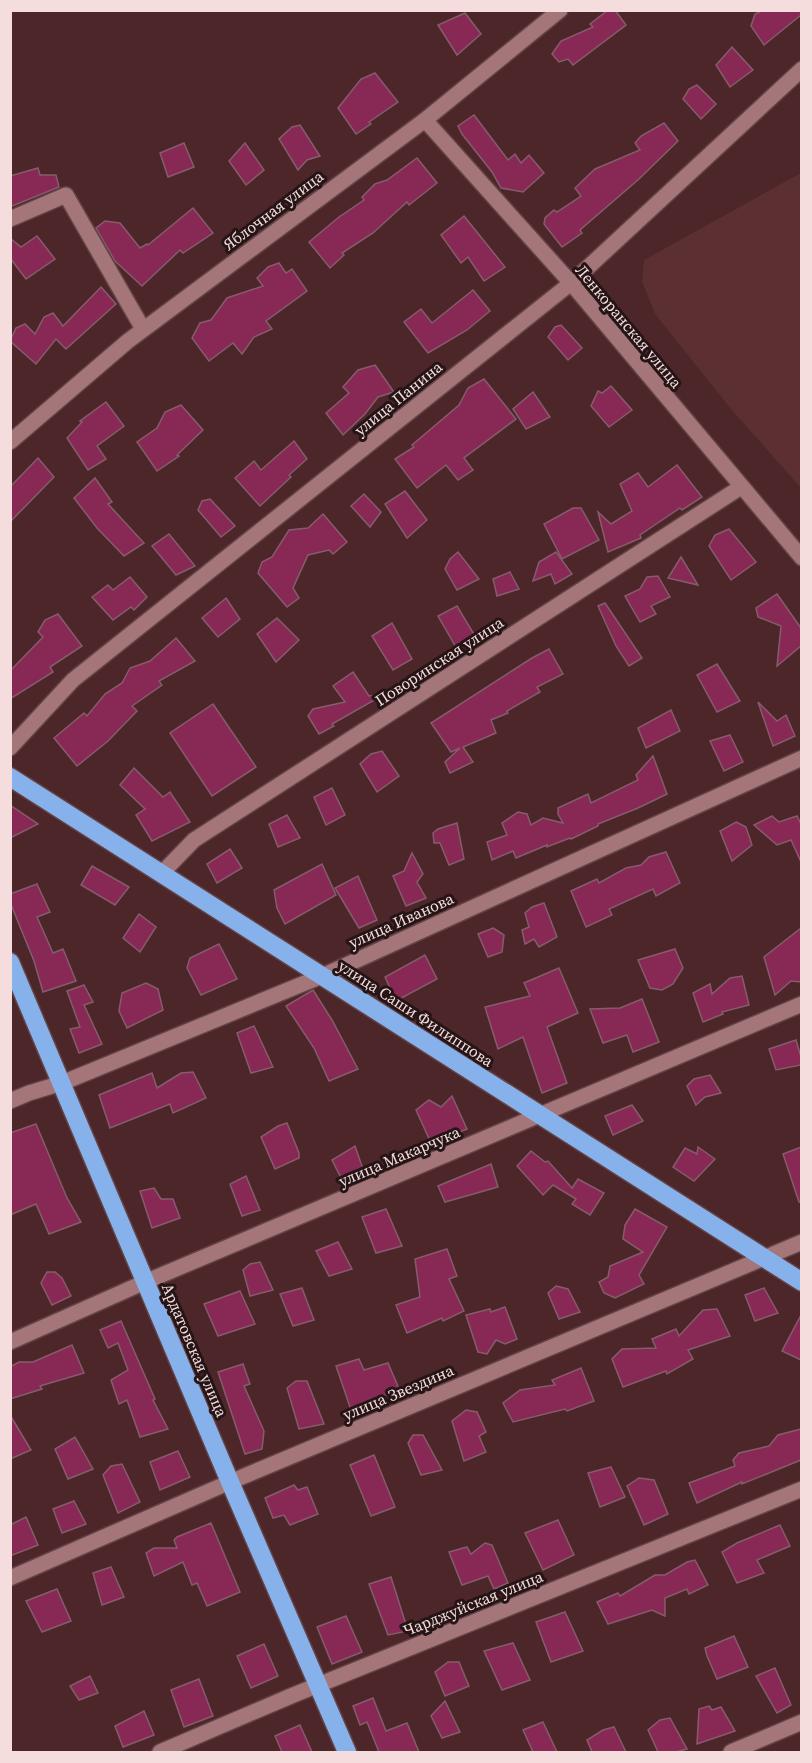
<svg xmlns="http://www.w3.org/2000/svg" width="812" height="1763" font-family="'Source Serif 4',serif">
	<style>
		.built { fill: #5c2f33 }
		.building { fill: #882955; stroke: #855c6b; stroke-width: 1.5 }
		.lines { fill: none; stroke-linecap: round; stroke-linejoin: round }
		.minor-casing { stroke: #634346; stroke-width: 18 }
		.highway-casing { stroke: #634346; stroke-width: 21 }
		.minor { stroke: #a47679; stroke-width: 15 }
		.highway { stroke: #87b1ea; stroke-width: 18 }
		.labels { text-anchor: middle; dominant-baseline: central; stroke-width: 6; stroke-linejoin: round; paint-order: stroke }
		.street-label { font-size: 16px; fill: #f6dddd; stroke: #261516 }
	</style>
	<rect width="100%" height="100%" fill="#4c2629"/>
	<path class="built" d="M801 173V488L731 409 655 314 642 281 644 260Z"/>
	<g class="building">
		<path d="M608 10H615L626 25 573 65 568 59 559 62 552 54 561 41 593 27 590 24Z"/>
		<path d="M764 10H801V15L764 45 751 26 755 14Z"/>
		<path d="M465 13 481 34 457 55 438 25Z"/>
		<path d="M732 47 753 70 730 87 716 65Z"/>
		<path d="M375 73 398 102 369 122 371 124 356 134 338 108 361 79Z"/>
		<path d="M697 85 716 104 701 119 683 99 689 89Z"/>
		<path d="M474 115 508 160 515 154 521 163 529 155 544 173 523 192 501 188 492 172 462 134 458 126Z"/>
		<path d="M664 123 678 141 639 179 580 230 582 233 562 247 544 224 545 218 554 210 557 212 581 196 575 188 595 169 640 150 635 143 641 136Z"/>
		<path d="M300 125 320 156 307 160 298 170 279 139 292 127Z"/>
		<path d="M184 143 194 167 168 177 160 153Z"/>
		<path d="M245 143 264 170 246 185 229 161Z"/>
		<path d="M417 158 437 183 409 205 407 202 373 233 342 253 344 255 330 268 309 242 339 217 364 200 362 197 375 184 387 180Z"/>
		<path d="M38 168 40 175H56L59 187 10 207V176Z"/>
		<path d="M193 208 213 233 183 253 180 250 142 286 115 261 96 228 105 221 120 223 140 248 147 244 148 245Z"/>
		<path d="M464 216 505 267 484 281 468 257 461 263 441 235Z"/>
		<path d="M37 236 55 259 26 279 10 258V238L21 247Z"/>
		<path d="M279 263 286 273 292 269 307 291 266 321 272 329 254 337 242 354 233 343 209 361 192 338 200 323 211 320 227 298 263 286 257 278 268 267Z"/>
		<path d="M101 287 116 304 66 349 56 339 36 364 10 341 16 328 25 324 35 334 44 317 53 313 63 326Z"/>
		<path d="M473 290 490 311 467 330 428 353 404 322 421 309 432 323Z"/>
		<path d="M561 325 582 348 568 360 548 337 555 327Z"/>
		<path d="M375 365 394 392 378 397 365 414 343 435 326 413 349 393 343 387 358 370Z"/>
		<path d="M484 379 516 419 464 458 473 470 458 480 446 465 417 488 395 459 414 447 412 445 459 405 468 388Z"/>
		<path d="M611 386 632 410 609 427 591 406 598 391 602 393Z"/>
		<path d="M533 392 550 417 526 429 513 409Z"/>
		<path d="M106 402 124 426 97 446 106 459 88 470 67 438 82 422 80 421Z"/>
		<path d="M181 405 203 430 177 455 179 456 157 471 137 442 157 428 165 412Z"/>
		<path d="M294 441 307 459 289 475 291 477 260 506 235 478 254 461 261 470Z"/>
		<path d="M38 458 54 477 10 522V487Z"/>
		<path d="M677 465 702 497 682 510 680 508 640 535 641 538 608 552 598 512 611 524 632 511 620 484 638 473 648 487Z"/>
		<path d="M95 478 112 502 108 504 144 543 124 556 97 528 74 498Z"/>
		<path d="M405 491 427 520 407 538 385 504Z"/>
		<path d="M364 494 381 512 370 527 351 506Z"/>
		<path d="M210 499 235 526 221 537 198 510 202 501Z"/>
		<path d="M573 508H581L599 540 562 559 544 524Z"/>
		<path d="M323 514 347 542 333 554 329 550 308 555 293 588 299 598 287 607 258 573 262 562 272 557 289 530 308 528Z"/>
		<path d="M729 529 756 562 731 580 709 546 715 535Z"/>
		<path d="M169 534 195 566 176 575 152 546Z"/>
		<path d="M458 552 479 579 457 590 445 569 450 559Z"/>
		<path d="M556 552 572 574 555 584 551 574 533 581 539 562Z"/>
		<path d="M681 557 698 585 668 578Z"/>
		<path d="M510 572 519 589 497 596 493 579Z"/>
		<path d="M658 576 670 597 651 606 656 614 640 622 625 596 640 589 647 577Z"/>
		<path d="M130 577 147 597 134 610 131 607 113 620 92 597 108 585 113 590Z"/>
		<path d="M777 594 801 628V646L777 666 781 626 758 617 756 608Z"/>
		<path d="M226 598 240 619 218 637 202 618Z"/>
		<path d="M605 603 642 658 629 666 616 646 598 606Z"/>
		<path d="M457 606 475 636 457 649 438 616Z"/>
		<path d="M58 614 82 646 50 667 53 672 10 699V671L43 637 38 632 45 620Z"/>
		<path d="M277 618 299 640 276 662 257 634Z"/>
		<path d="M392 623 412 659 393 670 372 636Z"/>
		<path d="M176 638 195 661 159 681 162 685 132 706 137 711 108 741 77 766 54 738 84 713 87 716 105 694 122 683 130 668 150 661Z"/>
		<path d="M549 649 563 674 537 687 540 692 507 711 508 713 491 720 496 733 463 747 473 762 450 773 445 762 460 748 451 752 431 723 532 658Z"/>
		<path d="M717 664 740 701 717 712 697 675Z"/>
		<path d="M353 672 369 696 376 695 378 698 332 724 334 726 319 734 308 716 313 709 345 702 333 686Z"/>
		<path d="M758 702 777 721 786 715 795 736 773 746Z"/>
		<path d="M213 704 256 767 212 796 170 733Z"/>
		<path d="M671 710 680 731 646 748 638 728Z"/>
		<path d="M730 735 743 762 724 771 710 741Z"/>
		<path d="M382 751 399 776 377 792 360 764 371 754Z"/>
		<path d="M653 756 667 794 638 808 598 824V826L571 839 570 838 547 847V845L516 858 513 851 492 860 487 842 507 835 502 823 518 812 527 814 531 825 543 818 563 823 558 814V808L588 794 591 803 638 780 636 775Z"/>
		<path d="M134 768 163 797 170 792 190 822 152 841 136 815 145 809 120 785Z"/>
		<path d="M332 788 345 815 326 825 314 797Z"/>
		<path d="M10 805 38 824 10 838Z"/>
		<path d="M287 815 300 838 278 847 269 824Z"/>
		<path d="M772 816 779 822 797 816 801 824V862L791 840 777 845 754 825Z"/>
		<path d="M736 822 746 827 752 845 732 861 720 831Z"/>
		<path d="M457 823 464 859 449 865 440 843H434L433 833 438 829Z"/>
		<path d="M230 849 242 868 217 883 207 864Z"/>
		<path d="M666 852 680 883 656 896 653 889 609 909 612 915 586 927 571 891 597 879 599 883 626 868 641 865 649 857Z"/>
		<path d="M412 853 423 874 417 882 426 898 406 906 393 876 404 871Z"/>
		<path d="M322 864 336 895 285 924 277 908 274 890Z"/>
		<path d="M92 866 129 887 115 905 81 885Z"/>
		<path d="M358 876 377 920 359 928 335 888Z"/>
		<path d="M37 884 50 912 37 917 53 953 63 949 76 981 43 992 34 961 10 902V894Z"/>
		<path d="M544 903 557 937 539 947 534 939 525 944 522 930 529 927 525 913 532 907Z"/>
		<path d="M139 914 156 927 140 952 123 938Z"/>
		<path d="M493 928 504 935 502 952 488 957 478 934Z"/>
		<path d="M801 928V982L791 981 775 995 764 957Z"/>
		<path d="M219 944 237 979 201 995 187 968 190 958Z"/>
		<path d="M675 949 683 968 673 984 662 990 650 988 638 960Z"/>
		<path d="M425 955 437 979 396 1001 385 977Z"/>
		<path d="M559 968 578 1013 547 1027 567 1083 542 1093 523 1037 498 1049 485 1007 530 996 524 983Z"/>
		<path d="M742 976 749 1005 722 1012 723 1014 703 1022 693 993 710 984 712 994 730 978Z"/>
		<path d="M146 983 158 989 163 1010 127 1028 119 1011 122 993Z"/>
		<path d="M84 985 93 1002 84 1005 102 1044 79 1053 70 1029 80 1027 67 991Z"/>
		<path d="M313 990 332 1020 358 1069 329 1081 314 1048 286 1006Z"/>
		<path d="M642 999 659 1042 633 1052 627 1035 603 1043 590 1009 620 1008Z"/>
		<path d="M254 1026 273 1067 251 1073 237 1033Z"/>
		<path d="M796 1040 801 1057V1065L776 1070 769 1049Z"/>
		<path d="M193 1072 206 1098 173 1113 170 1104 110 1128 99 1095 152 1073 157 1088 181 1073Z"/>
		<path d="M710 1075 721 1093 705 1097 696 1105 687 1086 694 1079Z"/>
		<path d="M452 1096 467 1129 431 1143 416 1110 429 1100 441 1107Z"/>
		<path d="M632 1105 643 1121 613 1135 605 1116Z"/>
		<path d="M287 1123 299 1153V1158L275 1169 261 1137 278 1126Z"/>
		<path d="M36 1124 67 1198 81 1222 49 1234 36 1204 10 1215V1133Z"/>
		<path d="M355 1146 365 1175 344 1184 332 1160Z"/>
		<path d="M698 1147 715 1159 694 1181 673 1167 685 1148 697 1154Z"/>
		<path d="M801 1147V1202H799L783 1154Z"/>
		<path d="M531 1151 545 1162 548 1161 572 1188 578 1179 604 1193 590 1215 572 1204 576 1199 553 1185 543 1195 517 1166Z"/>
		<path d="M491 1164 498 1187 445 1202 438 1186Z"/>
		<path d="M246 1176 260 1210 242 1216 230 1184Z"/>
		<path d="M154 1188 161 1199H173L180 1218 152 1228 140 1191Z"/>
		<path d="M386 1209 402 1246 376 1253 362 1217Z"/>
		<path d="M635 1209 667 1227 639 1275 644 1284 615 1298 604 1293 599 1282 608 1277 610 1266 643 1252 623 1239 625 1225Z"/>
		<path d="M338 1242 352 1269 329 1276 316 1251Z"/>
		<path d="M447 1249 457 1276 449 1279 464 1311 443 1321 442 1318 407 1333 396 1305 420 1297 415 1259Z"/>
		<path d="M260 1262 273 1290 250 1296 243 1270 250 1264Z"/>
		<path d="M47 1272H55L62 1278 71 1296 52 1305 41 1283Z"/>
		<path d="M556 1286 568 1289 580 1312 559 1319 548 1293Z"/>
		<path d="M302 1288 314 1320 293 1326 280 1294Z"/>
		<path d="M764 1288 778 1313 755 1321 745 1295Z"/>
		<path d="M240 1291 255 1324 218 1336 204 1304Z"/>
		<path d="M505 1307 517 1339 505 1344 496 1340 487 1354 478 1352 466 1315 490 1309 491 1312Z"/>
		<path d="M717 1309 730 1336 688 1350 693 1359 667 1374 666 1371 623 1387 612 1359 622 1349 656 1348 652 1339 676 1329 679 1336 703 1310Z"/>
		<path d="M801 1315V1360L782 1351Z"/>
		<path d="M121 1321 155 1399 153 1400 168 1429 140 1437 127 1400 119 1404 111 1380 128 1370 118 1343 108 1348 100 1330Z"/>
		<path d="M72 1345 84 1373 40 1386 42 1389 10 1399V1367L19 1362H33Z"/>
		<path d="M359 1359 364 1370 388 1363 400 1391 371 1399 351 1410 336 1366Z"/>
		<path d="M243 1364 250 1384 244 1386 264 1431 262 1449 245 1454 218 1372Z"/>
		<path d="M581 1368 594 1401 567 1411 565 1409 513 1422 503 1403 520 1390 555 1385 552 1380Z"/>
		<path d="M296 1381H307L324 1424 299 1429 287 1388Z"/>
		<path d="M466 1410 477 1412 486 1432 479 1436 486 1452 464 1461 452 1421Z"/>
		<path d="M10 1415 31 1450 10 1459Z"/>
		<path d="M801 1429V1460L742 1484V1482L697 1503 689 1483 735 1466 733 1460 739 1453 769 1446 778 1435Z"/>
		<path d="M413 1435H423L442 1470 421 1475 408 1443Z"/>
		<path d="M75 1437 93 1469 68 1479 55 1449Z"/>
		<path d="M178 1451 190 1477 160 1490 150 1462Z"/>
		<path d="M374 1455 395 1507 371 1516 350 1465Z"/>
		<path d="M122 1464 140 1502 118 1513 103 1475 111 1466Z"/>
		<path d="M611 1467 625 1497 600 1507 588 1473Z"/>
		<path d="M639 1478 654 1480 668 1514 644 1525 627 1486Z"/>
		<path d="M294 1485 298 1490 307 1487 318 1514 290 1525 284 1515 273 1518 265 1498Z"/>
		<path d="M74 1501 86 1524 62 1533 53 1509Z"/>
		<path d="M26 1517 38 1545 10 1556V1525Z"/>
		<path d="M558 1520 574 1555 543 1570 525 1533Z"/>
		<path d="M211 1523 240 1592 207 1606 197 1583 192 1585 183 1562 154 1576 146 1553 154 1548H177L174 1540 177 1537Z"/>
		<path d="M780 1525 790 1546 757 1560 764 1573 737 1583 722 1552 737 1543Z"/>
		<path d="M485 1543 492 1545 508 1583 494 1589 488 1576 462 1585 449 1552 467 1547 471 1554Z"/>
		<path d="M695 1560 708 1585 689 1594 687 1589 665 1598V1616L652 1610 608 1624 597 1602 618 1593 620 1596 655 1575H665L687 1562Z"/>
		<path d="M111 1567 124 1597 102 1605 93 1573Z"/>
		<path d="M391 1577 408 1631 388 1635 369 1584Z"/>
		<path d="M57 1589 71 1621 42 1632 26 1601Z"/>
		<path d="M565 1612 583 1651 551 1662 536 1622Z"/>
		<path d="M346 1616 362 1652 332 1664 317 1627Z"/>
		<path d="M734 1636 748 1667 717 1679 707 1656 705 1648Z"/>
		<path d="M513 1643 530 1680 502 1690 484 1651Z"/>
		<path d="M264 1644 278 1676 251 1688 237 1656Z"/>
		<path d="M448 1662H459L469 1686 445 1696 435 1672Z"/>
		<path d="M775 1668 791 1705 777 1713 756 1676Z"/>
		<path d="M90 1676 98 1693 79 1700 70 1686Z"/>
		<path d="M199 1679 213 1716 184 1727 171 1690Z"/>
		<path d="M373 1698 386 1731 407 1723 419 1752H379L367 1722 360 1725 353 1706Z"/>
		<path d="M445 1701 460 1732 442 1738 431 1716Z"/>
		<path d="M709 1706 712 1710 721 1707 735 1731 697 1744 699 1709Z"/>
		<path d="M144 1711 154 1735 123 1747 115 1726Z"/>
		<path d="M670 1718 687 1749 676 1752H658L648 1730 660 1720Z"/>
		<path d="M543 1722 557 1752H533L523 1730Z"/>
		<path d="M300 1725 312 1752H282L275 1736Z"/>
		<path d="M614 1727 626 1752H592L587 1740 603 1730Z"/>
	</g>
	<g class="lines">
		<g class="minor-casing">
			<g id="minor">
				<path d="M425 120 571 283 802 558"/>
				<path d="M10 219 66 195 143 329"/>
				<path d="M10 442 128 341 425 120 560 10"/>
				<path d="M10 748 73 680 571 283 802 69"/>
				<path d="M162 873 194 840 741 487"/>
				<path d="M10 1101 29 1093 62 1083 322 976 802 758"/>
				<path d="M10 1342 145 1282 802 1004"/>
				<path d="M10 1578 230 1482 802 1242"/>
				<path d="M160 1752 291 1696 802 1489"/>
				<path d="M731 1752 802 1722"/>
			</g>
		</g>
		<g class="highway-casing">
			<g id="highway">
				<path d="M10 777 802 1282"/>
				<path d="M10 962 230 1482 347 1752"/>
			</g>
		</g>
		<use href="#minor" class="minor"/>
		<use href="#highway" class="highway"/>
	</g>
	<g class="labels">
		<g class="street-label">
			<text transform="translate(273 210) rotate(-37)">Яблочная улица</text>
			<text transform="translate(629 326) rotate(50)">Ленкоранская улица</text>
			<text transform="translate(398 398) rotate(-39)">улица Панина</text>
			<text transform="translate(439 661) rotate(-33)">Поворинская улица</text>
			<text transform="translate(401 920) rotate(-24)">улица Иванова</text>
			<text transform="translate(416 1013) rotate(33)">улица Саши Филиппова</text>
			<text transform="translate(399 1156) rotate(-23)">улица Макарчука</text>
			<text transform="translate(195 1350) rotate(67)">Ардатовская улица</text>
			<text transform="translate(398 1392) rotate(-23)">улица Звездина</text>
			<text transform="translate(473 1603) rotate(-22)">Чарджуйская улица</text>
		</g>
	</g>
	<rect width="812" height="1763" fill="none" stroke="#f6dddd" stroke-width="24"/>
</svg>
